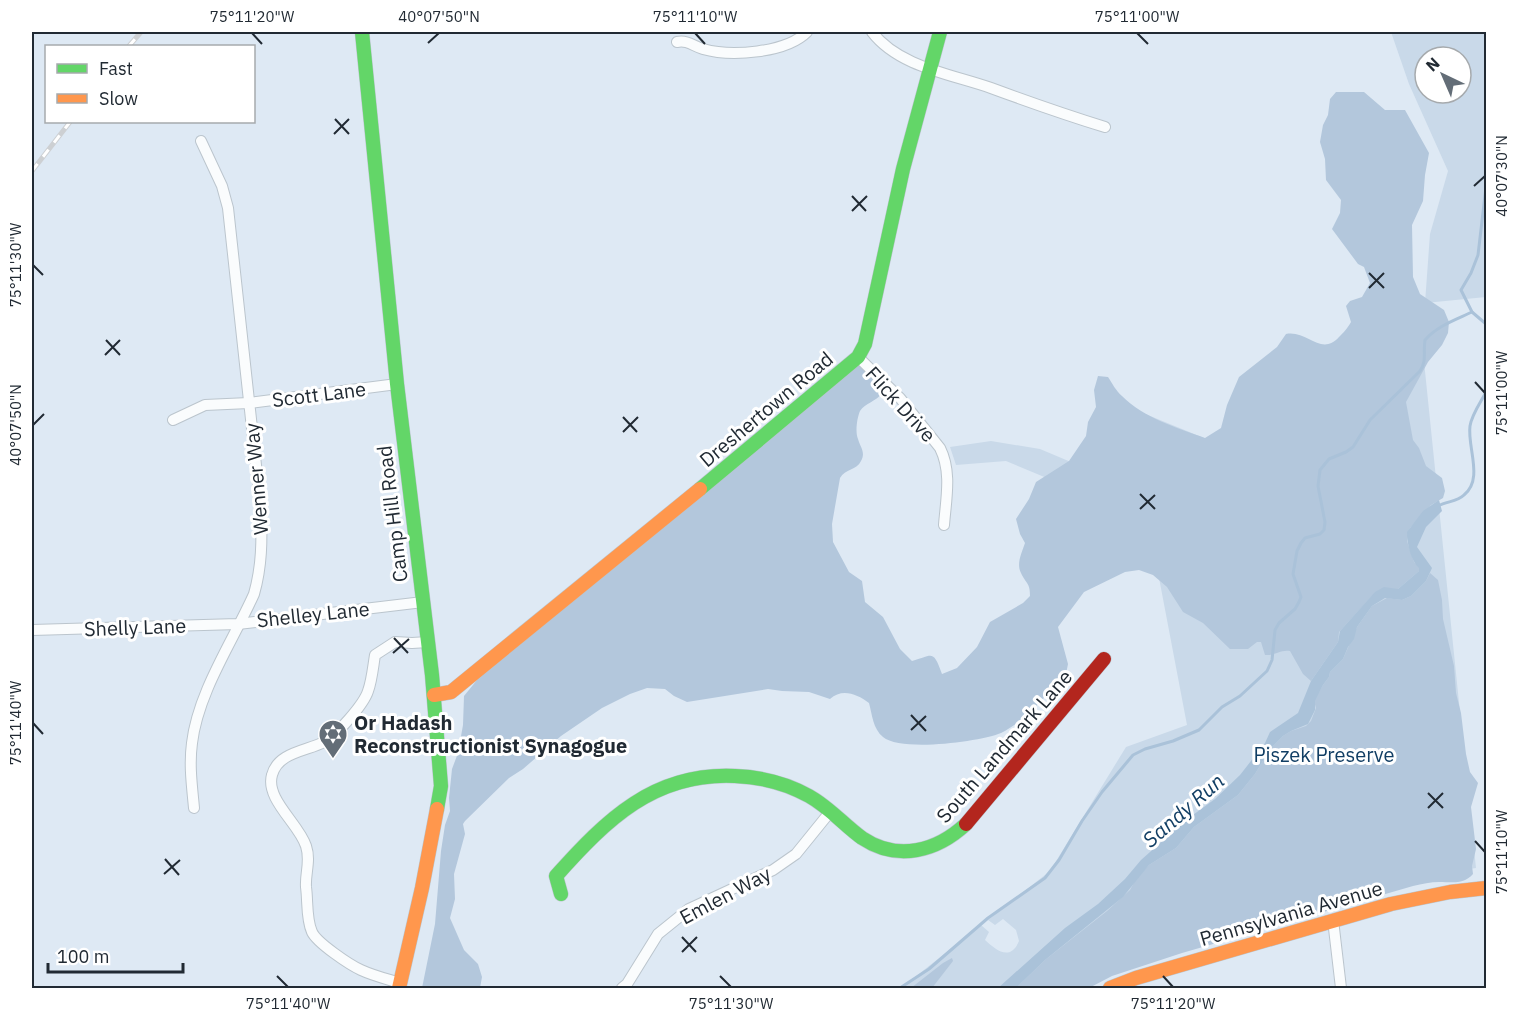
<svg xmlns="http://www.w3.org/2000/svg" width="1518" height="1020" font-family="'IBM Plex Sans',sans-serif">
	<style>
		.green { fill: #c9d9e9; fill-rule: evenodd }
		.forest { fill: #b3c7dc }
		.water { fill: #aac2d9 }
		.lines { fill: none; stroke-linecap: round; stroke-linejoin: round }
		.stream { stroke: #aac2d9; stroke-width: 3 }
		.street-casing { stroke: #bbc5cd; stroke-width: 12 }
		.fast-casing { stroke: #bbc5cd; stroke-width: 15 }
		.slow-casing { stroke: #bbc5cd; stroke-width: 15 }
		.jam-casing { stroke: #bbc5cd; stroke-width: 15 }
		.street { stroke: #fafcfd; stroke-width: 10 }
		.fast { stroke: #63d668; stroke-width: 14 }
		.slow { stroke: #ff974d; stroke-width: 14 }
		.jam { stroke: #b3261e; stroke-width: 14 }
		.rail-casing { stroke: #cdd0d3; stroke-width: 5 }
		.rail { stroke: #fff; stroke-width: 3; stroke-dasharray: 9; stroke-linecap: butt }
		.ticks { fill: none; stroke: #212a33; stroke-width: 2 }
		.labels { text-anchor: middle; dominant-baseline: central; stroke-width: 6; stroke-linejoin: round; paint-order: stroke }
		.street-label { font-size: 20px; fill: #212a33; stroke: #fff }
		.poi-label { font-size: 20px; font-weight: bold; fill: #212a33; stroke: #fff; text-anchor: start }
		.park-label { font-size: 20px; fill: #113e64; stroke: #fff }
		.water-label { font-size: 21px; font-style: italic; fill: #113e64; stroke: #fff }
		.neatline { fill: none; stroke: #212a33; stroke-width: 2 }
		.ticks-label { font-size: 15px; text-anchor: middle; fill: #212a33 }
	</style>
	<rect width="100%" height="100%" fill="#dee9f4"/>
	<g class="green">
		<path d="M1391 32H1486V297L1425 303 1430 234 1448 171 1409 84ZM1425 57H1461V93H1425Z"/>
		<path d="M1418 303 1476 868 1447 872 1132 962 1078 988H901L981 925 989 932 985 940C996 950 1010 962 1019 941L1016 930 1003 919 995 925 988 920 1050 871 1126 747 1187 725 1148 520 1006 461 956 465 950 447 991 441 1040 449 1078 465 1111 400 1309 481Z"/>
	</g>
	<g class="forest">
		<path d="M1336 92H1364L1385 110H1405L1429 153 1425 175 1423 201 1412 225 1413 277 1420 294 1444 310 1449 322 1448 333 1442 345 1428 362 1406 402 1413 440 1419 448 1426 466 1442 478 1445 491 1443 498 1431 505 1410 528 1407 541 1414 562 1419 567V571L1398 589H1381L1371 597 1339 632 1338 642 1311 681 1303 674 1290 651C1281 649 1274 656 1265 655L1261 642H1257L1248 649H1230L1203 623 1183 612 1167 587 1153 575 1139 570 1125 572 1084 592 1058 627 1068 664 1066 674C1047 694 1026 721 1001 733 979 742 901 752 883 737 873 729 872 714 869 703 857 694 842 688 830 699L809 692 782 691 768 689 687 702 674 696 665 689 647 688 630 694 602 708 561 736 523 769 509 778 465 821 463 824 465 834 454 874 455 899 450 918 464 950 478 964 482 977 480 988H422L435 924 441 851 445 825 450 811 449 798 452 769 458 753 463 725 464 696 477 680 857 364 866 368 881 394C877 401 865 403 860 411 857 418 855 432 858 439 860 447 866 452 861 461 857 470 845 469 840 478L832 524 833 542 849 572 862 581 865 602 883 617 900 649 912 661C933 655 933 649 942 674L957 668 977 647 990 622 1023 603 1030 596C1030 582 1026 584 1021 573 1016 564 1022 552 1025 543L1020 534 1016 519 1029 499 1036 482 1069 461 1086 436 1088 422 1096 407 1094 390 1098 376 1108 377C1112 383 1116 391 1122 396 1144 418 1177 428 1205 438L1221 428 1227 405 1239 377 1277 347 1286 334C1308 330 1321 357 1339 337 1344 332 1347 329 1351 322L1346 306 1350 301 1362 297 1370 283 1364 267 1358 264 1332 229 1340 213 1341 200 1326 180 1325 159 1320 142 1323 125 1328 115 1330 99Z"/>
		<path d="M1430 573 1438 580 1442 600 1443 619 1454 666 1456 693 1461 713 1466 754 1470 772 1478 783 1471 807 1476 849 1472 866 1473 874C1463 885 1453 882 1439 882 1431 882 1422 884 1413 886L1182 953 1112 976 1089 988H1016L1045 960 1107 911 1130 890 1137 877 1149 865 1176 848 1194 827 1238 795 1255 774 1270 749 1283 736 1291 731 1306 726 1311 721 1316 708 1314 701 1323 685 1329 677 1330 672 1343 659 1357 627 1372 606 1387 598 1402 600 1411 596 1426 581Z"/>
		<path d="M952 958 953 961 932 988H911L943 963Z"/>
	</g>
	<path class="water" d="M1439 500 1442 511 1426 527 1417 547 1432 568 1426 581 1411 596 1402 600 1385 598 1372 606 1357 627 1354 639 1348 647 1343 659 1330 672 1329 677 1323 685 1315 701V710L1308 724 1291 731 1283 736 1270 749 1255 774 1238 795 1194 827 1176 848 1149 865 1123 897 1045 960 1016 988H998L1065 928 1098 904 1125 879 1141 860 1186 820 1215 799 1240 775 1265 743 1270 732 1298 713 1311 681 1338 642 1340 631 1375 592 1384 587 1398 589 1419 571V568C1411 561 1407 544 1407 532L1423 511Z"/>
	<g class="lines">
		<g class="stream">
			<path d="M1486 187 1478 255 1471 273 1461 290 1472 312 1486 324"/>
			<path d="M1438 506C1447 501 1457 502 1464 495 1484 479 1467 447 1470 426 1472 414 1481 402 1486 392"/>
			<path d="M900 988 929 969 988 918 1045 878 1059 860 1082 821 1102 792 1133 755 1145 749 1173 741 1199 730 1222 707 1240 696 1267 671 1272 660 1275 630 1279 623 1295 609 1299 602 1301 597 1293 574 1297 551 1301 543 1305 538 1320 534 1324 530 1325 522 1318 486 1320 470 1329 459 1346 452 1353 447 1370 420 1420 371C1427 361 1423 352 1425 340 1437 326 1455 320 1472 312"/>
		</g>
		<g class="street-casing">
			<g id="street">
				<path d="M872 32C899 67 951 74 991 88 1029 102 1066 115 1105 127"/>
				<path d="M677 42C688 40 693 46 703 49 731 57 786 53 807 32"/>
				<path d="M858 357 900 398 940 448C952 472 946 499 944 525"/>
				<path d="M173 420 205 405 249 403 397 384"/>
				<path d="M32 630 238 624 423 602"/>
				<path d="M194 808C192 786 189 765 192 743 198 692 233 641 254 594 262 566 262 540 261 511L228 208 222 186 201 141"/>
				<path d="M1333 920 1341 988"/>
				<path d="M400 983C387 979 374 976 361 970 350 965 317 943 312 932 306 919 308 901 306 887 305 873 311 861 306 846 299 824 265 799 272 775 278 752 307 751 324 742 337 735 364 704 368 691 372 680 373 667 375 655L395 642 412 643 428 642"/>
				<path d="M622 988 627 984 658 934 689 909 773 870 796 854 830 812"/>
			</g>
		</g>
		<g class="fast-casing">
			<g id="fast">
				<path d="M362 32 397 384 432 675 441 786 437 809"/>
				<path d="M700 489 858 357 865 344 903 169 940 32"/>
				<path d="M561 894 556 876C606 820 654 772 735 776 760 777 786 783 809 796 829 807 844 825 862 838 898 862 937 851 966 824"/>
			</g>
		</g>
		<g class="slow-casing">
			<g id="slow">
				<path d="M434 695 451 692 700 489"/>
				<path d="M399 988 422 888 437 809"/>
				<path d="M1110 988 1136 978 1391 904 1450 892 1486 888"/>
			</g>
		</g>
		<g class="jam-casing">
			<path id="jam" d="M966 824 1104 659"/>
		</g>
		<use href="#street" class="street"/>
		<use href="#fast" class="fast"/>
		<use href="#slow" class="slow"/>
		<use href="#jam" class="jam"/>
		<g class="rail-casing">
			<g id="rail">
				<path d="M129 46 141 32"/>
				<path d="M32 171 70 122"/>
			</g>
		</g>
		<use href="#rail" class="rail"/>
	</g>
	<path class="ticks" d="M252 33 262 44M695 33 705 44M1137 33 1148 44M428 43 439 33M335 119 349 134M334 134 349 119M1474 186 1485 176M852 196 866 211M852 211 867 196M33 265 43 275M1369 273 1384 288M1369 288 1384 273M106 340 120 355M105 355 120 340M1475 382 1485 393M623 417 637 432M33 425 44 414M623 432 638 417M1140 494 1155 509M1140 509 1155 495M394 638 408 653M393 653 409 639M911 715 926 731M33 723 43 734M911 730 926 716M1428 793 1443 808M1428 808 1443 793M1475 841 1485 852M165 859 179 875M164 874 180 860M682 937 696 952M682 952 697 937M277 976 288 987M720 976 731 987M1163 976 1173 987"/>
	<defs>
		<g id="synagogue-pin" transform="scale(1.5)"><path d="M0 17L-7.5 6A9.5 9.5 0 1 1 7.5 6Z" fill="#636d77" stroke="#fff"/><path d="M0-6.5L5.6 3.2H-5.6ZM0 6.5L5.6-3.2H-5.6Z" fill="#fff"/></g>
	</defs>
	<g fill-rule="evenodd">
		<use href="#synagogue-pin" x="333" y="734"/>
	</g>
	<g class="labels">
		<g class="street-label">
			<text transform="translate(319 394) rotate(-7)">Scott Lane</text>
			<text transform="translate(901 404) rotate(48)">Flick Drive</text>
			<text transform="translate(766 409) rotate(-40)">Dreshertown Road</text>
			<text transform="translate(256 479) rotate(-95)">Wenner Way</text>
			<text transform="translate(392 514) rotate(-97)">Camp Hill Road</text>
			<text transform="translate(313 614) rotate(-6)">Shelley Lane</text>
			<text transform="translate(135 627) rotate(-2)">Shelly Lane</text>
			<text transform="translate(1004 746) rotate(-49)">South Landmark Lane</text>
			<text transform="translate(725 895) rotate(-28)">Emlen Way</text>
			<text transform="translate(1291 913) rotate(-16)">Pennsylvania Avenue</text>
		</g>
		<g class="poi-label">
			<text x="354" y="722">Or Hadash<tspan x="354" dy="23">Reconstructionist Synagogue</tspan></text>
		</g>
		<g class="park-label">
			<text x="1324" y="754">Piszek Preserve</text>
		</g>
		<g class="water-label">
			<text transform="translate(1183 810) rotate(-41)">Sandy Run</text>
		</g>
	</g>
	<rect width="1518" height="1020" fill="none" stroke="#ffffff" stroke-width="66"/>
	<rect x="45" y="45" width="210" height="78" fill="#ffffff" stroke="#a6aaad" stroke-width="1.5"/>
	<rect x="57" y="64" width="30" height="9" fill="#63d668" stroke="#a6aaad" stroke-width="1.5"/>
	<text x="99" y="75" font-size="18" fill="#212a33">Fast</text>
	<rect x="57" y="94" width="30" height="9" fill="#ff974d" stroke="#a6aaad" stroke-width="1.5"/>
	<text x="99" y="105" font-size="18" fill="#212a33">Slow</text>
	<g transform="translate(1443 75) rotate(316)"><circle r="28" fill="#ffffff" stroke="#a6aaad" stroke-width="1.5"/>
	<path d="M0-4.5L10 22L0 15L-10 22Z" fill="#636d77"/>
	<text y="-9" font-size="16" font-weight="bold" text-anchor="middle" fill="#212a33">N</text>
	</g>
	<path d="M48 963v9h135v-9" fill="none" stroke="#212a33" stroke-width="3"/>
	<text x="57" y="963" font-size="18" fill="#212a33" stroke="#ffffff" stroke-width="4.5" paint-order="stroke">100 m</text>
	<rect x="33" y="33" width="1452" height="954" class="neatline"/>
	<g class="ticks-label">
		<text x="252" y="22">75°11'20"W</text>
		<text x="439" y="22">40°07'50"N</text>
		<text x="695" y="22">75°11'10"W</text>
		<text x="1137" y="22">75°11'00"W</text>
		<text transform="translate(1502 176) rotate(-90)" y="5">40°07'30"N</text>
		<text transform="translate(16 265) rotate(-90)" y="5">75°11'30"W</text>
		<text transform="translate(1502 393) rotate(-90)" y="5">75°11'00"W</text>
		<text transform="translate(16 425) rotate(-90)" y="5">40°07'50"N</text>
		<text transform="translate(16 723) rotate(-90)" y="5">75°11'40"W</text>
		<text transform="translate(1502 852) rotate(-90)" y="5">75°11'10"W</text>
		<text x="288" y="1009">75°11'40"W</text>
		<text x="731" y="1009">75°11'30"W</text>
		<text x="1173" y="1009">75°11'20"W</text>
	</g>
</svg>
